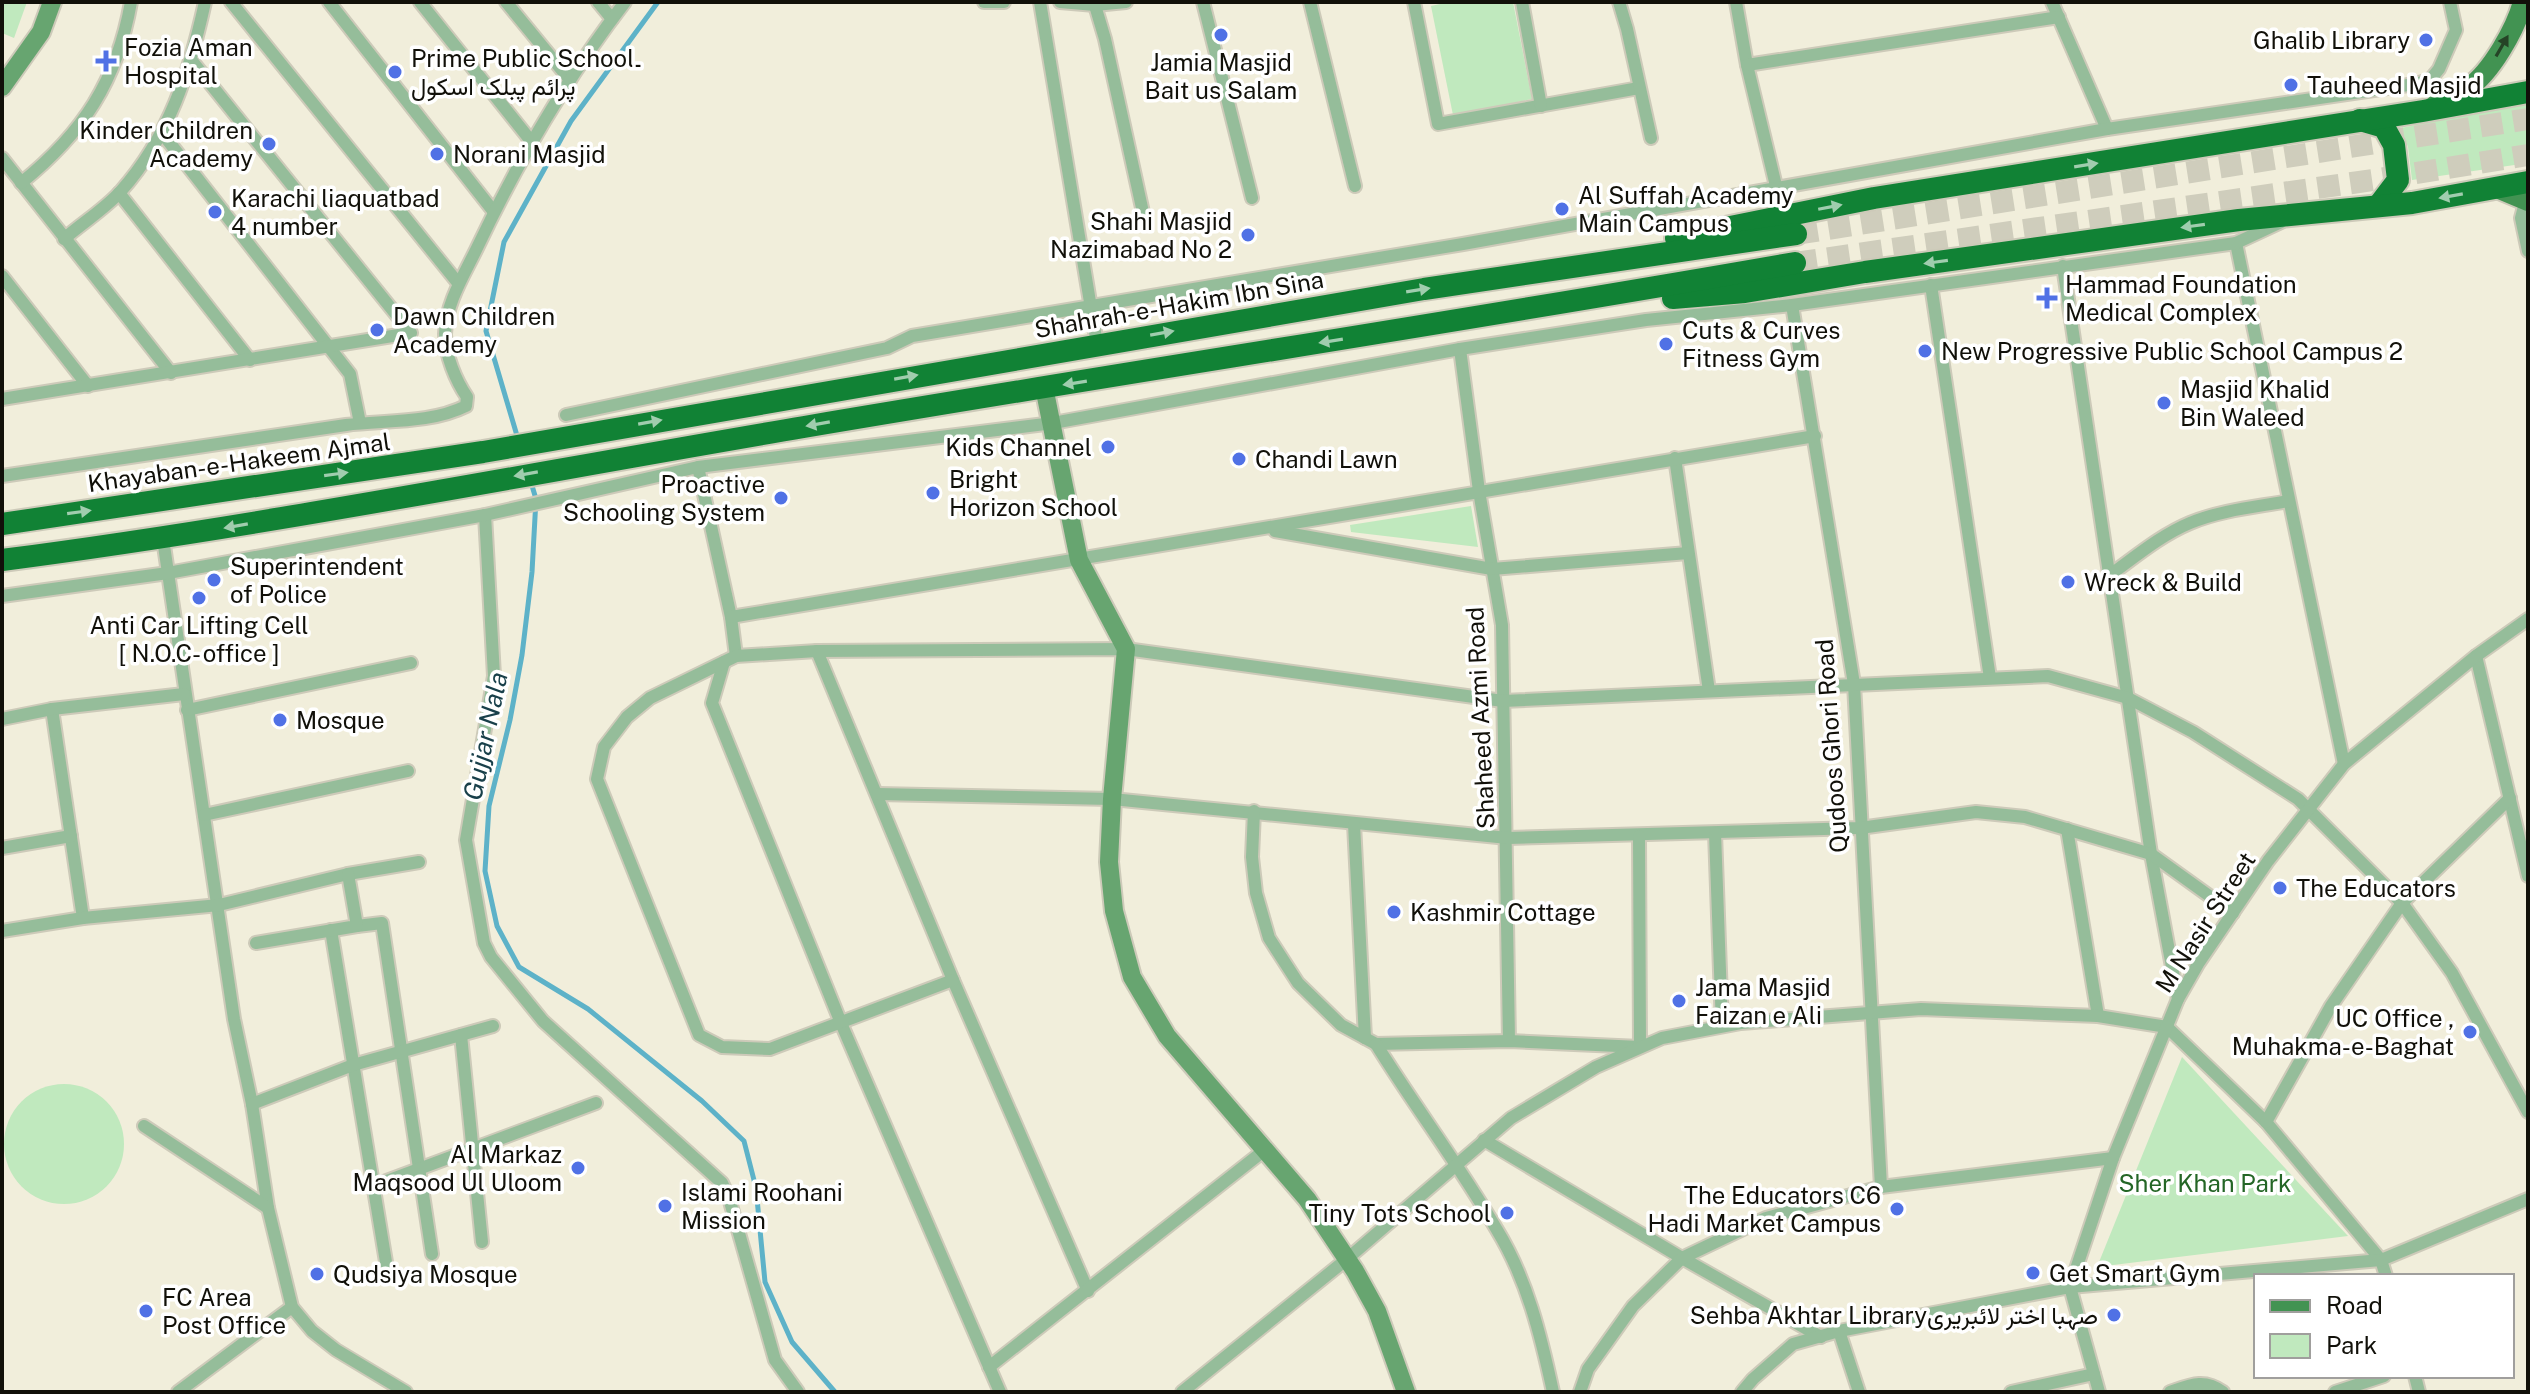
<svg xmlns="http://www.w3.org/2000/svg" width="2530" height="1394" font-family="'Public Sans',Vazirmatn,sans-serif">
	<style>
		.green { fill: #c0e9be }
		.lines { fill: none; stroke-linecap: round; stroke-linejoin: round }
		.stream { stroke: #5db2c8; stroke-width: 5 }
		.highway-tunnel { stroke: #cfcdbc; stroke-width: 22; stroke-dasharray: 22 11; stroke-linecap: butt }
		.street-casing { stroke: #cdcab9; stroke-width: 16 }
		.secondary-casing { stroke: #cdcab9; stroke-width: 22 }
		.primary-casing { stroke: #cdcab9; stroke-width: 24 }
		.highway-casing { stroke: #cdcab9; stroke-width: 26 }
		.street { stroke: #95bd9a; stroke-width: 12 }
		.secondary { stroke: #67a570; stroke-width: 18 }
		.primary { stroke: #429352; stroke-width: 20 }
		.highway { stroke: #118235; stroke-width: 22 }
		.oneway { fill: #254426 }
		.oneway2 { fill: #a0cdae }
		.poi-dot { fill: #5071e5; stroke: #fff; stroke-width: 3 }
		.labels { text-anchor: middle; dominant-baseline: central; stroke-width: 7; stroke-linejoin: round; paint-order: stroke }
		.poi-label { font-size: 24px; fill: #111009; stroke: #fff; text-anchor: start }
		.street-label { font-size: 24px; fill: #111009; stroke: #fff }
		.park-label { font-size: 24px; fill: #246626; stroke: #fff }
		.water-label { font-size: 26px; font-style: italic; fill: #19404a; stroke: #fff }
	</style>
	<rect width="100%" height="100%" fill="#f1eedb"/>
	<g class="green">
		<path d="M2 2H27L14 38 2 33Z"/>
		<path d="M1449 2H1513L1532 99 1453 115 1431 6Z"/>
		<path d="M2528 103V163L2412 180 2408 147 2401 128Z"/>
		<path d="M1471 506 1478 547 1351 532 1350 525Z"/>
		<path d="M2182 1057 2348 1236 2097 1267Z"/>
		<circle cx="64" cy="1144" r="60"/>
	</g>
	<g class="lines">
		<g class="stream">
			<path d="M518 439 486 331 504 242 571 121 658 2"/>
			<path d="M530 479 536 499 532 572 522 655 510 720 489 806 485 871 497 926 519 967 588 1009 702 1101 744 1141 756 1188 765 1282 792 1342 835 1392"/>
		</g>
		<g class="highway-tunnel">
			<path d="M1796 234 2528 119"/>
			<path d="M1795 263 2373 180 2528 155"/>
		</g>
		<g class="street-casing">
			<g id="street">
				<path d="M231 2 458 283"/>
				<path d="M329 2 494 212"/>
				<path d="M420 2 531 141"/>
				<path d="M506 2 570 80"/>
				<path d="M598 2 612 19"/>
				<path d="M984 2H1004"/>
				<path d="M1040 2 1097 344"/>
				<path d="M1060 2 1095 5 1126 2"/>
				<path d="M1094 2 1105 39 1144 217"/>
				<path d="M1203 2 1252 198"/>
				<path d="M1310 2 1355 186"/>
				<path d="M1414 2 1438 124 1639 88"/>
				<path d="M1522 2 1541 106"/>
				<path d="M1619 2 1627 29 1651 138"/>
				<path d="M1736 2 1747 65 1783 215"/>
				<path d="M2052 2 2107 129"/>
				<path d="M1747 65 2059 17"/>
				<path d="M162 133 350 374 360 423"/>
				<path d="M2 158 171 373"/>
				<path d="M21 183C83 133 117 81 131 2"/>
				<path d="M119 193 250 360"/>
				<path d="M2526 199 2521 218 2528 251"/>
				<path d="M64 239C82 223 105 209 121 191 169 137 190 71 205 2"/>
				<path d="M2236 243 2344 764"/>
				<path d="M2063 266 2151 854 2178 999"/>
				<path d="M2 276 88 386"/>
				<path d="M1931 285 1990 678"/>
				<path d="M1792 305 1854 684 1881 1187"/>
				<path d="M1460 349 1479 491 1502 625 1509 1041"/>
				<path d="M2 399 411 333 192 61"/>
				<path d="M566 415 887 348 912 336 1463 244 2107 129 2415 84 2430 80 2439 69 2456 30 2450 2"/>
				<path d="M1675 458 1709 691"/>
				<path d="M698 467 731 617 736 656"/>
				<path d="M2 476C117 459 231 442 346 425 384 420 430 424 466 406L467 397C456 381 445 355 445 334 446 303 464 275 477 248 518 161 566 79 625 2"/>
				<path d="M485 515 494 676 466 840 484 943 491 957 543 1021 722 1183 729 1198 775 1360 798 1392"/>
				<path d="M1275 531 1492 569 1688 553"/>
				<path d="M163 539 234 1019 252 1104 268 1208 292 1307 312 1331 336 1350 406 1392"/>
				<path d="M2110 575C2135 557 2161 535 2190 523 2221 510 2256 507 2289 501"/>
				<path d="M2 596 168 573 485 515 698 467 1053 423 1460 349 1646 320 1792 305 2236 243 2281 222"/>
				<path d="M731 617 1815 436"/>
				<path d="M817 651 953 980 1088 1291"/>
				<path d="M2476 656 2528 876"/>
				<path d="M724 662 712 703 841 1023 1000 1392"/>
				<path d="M52 709 83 918"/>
				<path d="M187 710 411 663"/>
				<path d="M2 719 52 709 184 694"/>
				<path d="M878 794 1112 799 1508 838 1860 828 1976 812 2025 817 2151 854 2233 913"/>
				<path d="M1254 811 1252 857 1256 893 1269 938 1298 983 1341 1025 1376 1044 1509 1041 1640 1047 1639 836"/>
				<path d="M204 815 408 771"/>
				<path d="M1354 824 1365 1038"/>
				<path d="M2067 829 2098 1016"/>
				<path d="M1715 833 1722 1026"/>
				<path d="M2 848 71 836"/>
				<path d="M357 926 382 923 432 1254"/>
				<path d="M331 930 387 1268"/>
				<path d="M2 931 83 918 219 905 348 874 419 862"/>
				<path d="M256 943 357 926 348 874"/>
				<path d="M953 980 770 1049 722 1047 699 1035 597 779 604 747 627 717 650 698 736 656 817 651 1126 649 1503 701 2048 676 2128 698 2193 732 2298 799 2402 903 2452 973 2528 1112"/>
				<path d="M2167 1027 2266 1122 2381 1260 2386 1276"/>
				<path d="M461 1035 482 1242"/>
				<path d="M1376 1044C1415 1107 1460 1166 1497 1230 1527 1279 1541 1336 1553 1392"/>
				<path d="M252 1104 353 1065 493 1026"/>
				<path d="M2266 1122 2331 1006 2402 903 2510 798"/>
				<path d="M144 1126 268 1208"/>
				<path d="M1484 1140 1682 1258 1821 1337"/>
				<path d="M373 1186 596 1103"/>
				<path d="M1839 1331 1859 1392"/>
				<path d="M989 1367 1266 1149"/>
				<path d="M2415 1376 2419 1392"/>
				<path d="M178 1392 292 1307"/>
				<path d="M1182 1392 1347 1259 1511 1118 1596 1067 1662 1038 1741 1023 1921 1009 2098 1016 2167 1027"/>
				<path d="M1580 1392 1588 1369 1633 1306 1682 1258 1766 1218 1881 1187 2113 1158"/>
				<path d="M1742 1392 1753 1379 1793 1344 1839 1331 2070 1287 2381 1260 2528 1199"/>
				<path d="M2011 1392 2094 1374"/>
				<path d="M2099 1392 2070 1287 2113 1158 2178 999 2198 964 2268 861 2344 764 2476 656 2528 619"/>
				<path d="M2170 1392C2190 1385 2204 1378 2223 1392"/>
				<path d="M2335 1392 2384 1376"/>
			</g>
		</g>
		<g class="secondary-casing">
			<g id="secondary">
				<path d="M2 87 41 32 52 2"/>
				<path d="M1044 387 1079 560 1126 649 1112 799 1109 862 1114 911 1132 977 1167 1036 1307 1199 1355 1271 1377 1311 1406 1392"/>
			</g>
		</g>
		<g class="primary-casing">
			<g id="primary">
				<path d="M2434 106C2445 100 2458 95 2468 88 2491 73 2516 28 2523 2"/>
				<path d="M2497 188 2528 201"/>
			</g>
		</g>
		<g class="highway-casing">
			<g id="highway">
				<path d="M2360 120 2384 127 2394 145 2398 180 2379 205"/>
				<path d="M1676 238 1874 198 2423 111 2528 92"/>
				<path d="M1673 298 1745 292 1865 272 2239 220 2412 203 2528 182"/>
				<path d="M2 524 483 452 1424 289 1796 234"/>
				<path d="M2 560C271 525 537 472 804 427 1134 371 1465 321 1795 263"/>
			</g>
		</g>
		<use href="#street" class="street"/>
		<use href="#secondary" class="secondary"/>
		<use href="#primary" class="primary"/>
		<use href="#highway" class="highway"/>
	</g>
	<defs><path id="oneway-solid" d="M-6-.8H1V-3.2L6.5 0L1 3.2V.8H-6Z" transform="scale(2)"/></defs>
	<use class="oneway" href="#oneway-solid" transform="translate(2502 46) rotate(-60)"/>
	<g class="oneway2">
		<use href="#oneway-solid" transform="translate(2086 165) rotate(-9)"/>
		<use href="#oneway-solid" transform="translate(2451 196) rotate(170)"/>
		<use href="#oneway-solid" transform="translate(1830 207) rotate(-11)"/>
		<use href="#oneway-solid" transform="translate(2193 226) rotate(172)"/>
		<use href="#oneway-solid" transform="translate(1936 262) rotate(172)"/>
		<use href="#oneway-solid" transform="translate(1418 290) rotate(-9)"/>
		<use href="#oneway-solid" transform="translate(1162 333) rotate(-10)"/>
		<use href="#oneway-solid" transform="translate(1331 341) rotate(171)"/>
		<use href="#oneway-solid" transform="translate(906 377) rotate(-10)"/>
		<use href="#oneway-solid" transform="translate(1075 383) rotate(171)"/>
		<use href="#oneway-solid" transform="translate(650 422) rotate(-10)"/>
		<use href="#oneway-solid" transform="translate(818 424) rotate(170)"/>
		<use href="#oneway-solid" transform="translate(336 474) rotate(-8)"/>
		<use href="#oneway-solid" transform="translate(526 474) rotate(170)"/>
		<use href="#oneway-solid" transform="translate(79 512) rotate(-8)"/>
		<use href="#oneway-solid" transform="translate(236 526) rotate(170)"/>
	</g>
	<g class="poi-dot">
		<circle cx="1221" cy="35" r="8"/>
		<circle cx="2426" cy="40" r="8"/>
		<path d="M102 49h8v8h8v8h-8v8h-8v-8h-8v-8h8z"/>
		<circle cx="395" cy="72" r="8"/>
		<circle cx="2291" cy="85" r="8"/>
		<circle cx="269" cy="144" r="8"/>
		<circle cx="437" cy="154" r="8"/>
		<circle cx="1562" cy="209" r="8"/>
		<circle cx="215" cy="212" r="8"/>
		<circle cx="1248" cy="235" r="8"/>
		<path d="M2043 286h8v8h8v8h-8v8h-8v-8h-8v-8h8z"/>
		<circle cx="377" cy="330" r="8"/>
		<circle cx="1666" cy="344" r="8"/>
		<circle cx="1925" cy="351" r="8"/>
		<circle cx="2164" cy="403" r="8"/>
		<circle cx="1108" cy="447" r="8"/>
		<circle cx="1239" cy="459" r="8"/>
		<circle cx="933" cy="493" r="8"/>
		<circle cx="781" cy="498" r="8"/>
		<circle cx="214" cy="580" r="8"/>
		<circle cx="2068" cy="582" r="8"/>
		<circle cx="199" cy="598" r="8"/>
		<circle cx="280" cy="720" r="8"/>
		<circle cx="2280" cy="888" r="8"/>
		<circle cx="1394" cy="912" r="8"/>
		<circle cx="1679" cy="1001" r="8"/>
		<circle cx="2470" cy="1032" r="8"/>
		<circle cx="578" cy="1168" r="8"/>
		<circle cx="665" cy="1206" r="8"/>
		<circle cx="1897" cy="1209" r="8"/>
		<circle cx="1507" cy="1213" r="8"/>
		<circle cx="2033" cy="1273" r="8"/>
		<circle cx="317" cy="1274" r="8"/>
		<circle cx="146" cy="1311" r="8"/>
		<circle cx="2114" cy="1315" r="8"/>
	</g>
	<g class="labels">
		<g class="poi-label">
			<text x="2410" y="40" text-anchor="end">Ghalib Library</text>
			<text x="124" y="47">Fozia Aman<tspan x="124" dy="28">Hospital</tspan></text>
			<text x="411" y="58">Prime Public School۔<tspan x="411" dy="28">پرائم پبلک اسکول</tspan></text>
			<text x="1221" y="62" text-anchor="middle">Jamia Masjid<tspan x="1221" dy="28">Bait us Salam</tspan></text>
			<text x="2307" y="85">Tauheed Masjid</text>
			<text x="253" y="130" text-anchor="end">Kinder Children<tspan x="253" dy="28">Academy</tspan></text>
			<text x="453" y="154">Norani Masjid</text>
			<text x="1578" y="195">Al Suffah Academy<tspan x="1578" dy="28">Main Campus</tspan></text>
			<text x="231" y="198">Karachi liaquatbad<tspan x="231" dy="28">4 number</tspan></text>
			<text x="1232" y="221" text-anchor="end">Shahi Masjid<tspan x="1232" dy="28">Nazimabad No 2</tspan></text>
			<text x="2065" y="284">Hammad Foundation<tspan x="2065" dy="28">Medical Complex</tspan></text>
			<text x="393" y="316">Dawn Children<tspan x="393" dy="28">Academy</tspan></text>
			<text x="1682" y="330">Cuts &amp; Curves<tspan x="1682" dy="28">Fitness Gym</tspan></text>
			<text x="1941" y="351">New Progressive Public School Campus 2</text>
			<text x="2180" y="389">Masjid Khalid<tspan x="2180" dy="28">Bin Waleed</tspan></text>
			<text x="1092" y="447" text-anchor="end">Kids Channel</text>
			<text x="1255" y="459">Chandi Lawn</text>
			<text x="949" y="479">Bright<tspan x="949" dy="28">Horizon School</tspan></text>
			<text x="765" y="484" text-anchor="end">Proactive<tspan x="765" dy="28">Schooling System</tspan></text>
			<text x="230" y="566">Superintendent<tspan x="230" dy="28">of Police</tspan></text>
			<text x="2084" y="582">Wreck &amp; Build</text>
			<text x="199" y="625" text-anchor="middle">Anti Car Lifting Cell<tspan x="199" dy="28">[ N.O.C- office ]</tspan></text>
			<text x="296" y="720">Mosque</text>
			<text x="2296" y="888">The Educators</text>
			<text x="1410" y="912">Kashmir Cottage</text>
			<text x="1695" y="987">Jama Masjid<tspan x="1695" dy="28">Faizan e Ali</tspan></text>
			<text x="2454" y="1018" text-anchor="end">UC Office ,<tspan x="2454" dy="28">Muhakma-e-Baghat</tspan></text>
			<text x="562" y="1154" text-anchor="end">Al Markaz<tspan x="562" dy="28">Maqsood Ul Uloom</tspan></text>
			<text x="681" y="1192">Islami Roohani<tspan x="681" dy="28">Mission</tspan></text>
			<text x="1881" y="1195" text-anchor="end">The Educators C6<tspan x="1881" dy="28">Hadi Market Campus</tspan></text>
			<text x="1491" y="1213" text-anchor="end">Tiny Tots School</text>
			<text x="2049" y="1273">Get Smart Gym</text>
			<text x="333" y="1274">Qudsiya Mosque</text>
			<text x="162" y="1297">FC Area<tspan x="162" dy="28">Post Office</tspan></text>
			<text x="2098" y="1315" text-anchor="end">Sehba Akhtar Libraryصہبا اختر لائبریری</text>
		</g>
		<g class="street-label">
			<text transform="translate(1179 304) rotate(-10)">Shahrah-e-Hakim Ibn Sina</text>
			<text transform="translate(239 462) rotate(-8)">Khayaban-e-Hakeem Ajmal</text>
			<text transform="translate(1480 718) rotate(-93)">Shaheed Azmi Road</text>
			<text transform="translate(1831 746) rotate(-94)">Qudoos Ghori Road</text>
			<text transform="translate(2205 922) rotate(-57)">M Nasir Street</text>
		</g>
		<g class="park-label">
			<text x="2205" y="1183">Sher Khan Park</text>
		</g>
		<g class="water-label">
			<text transform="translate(485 736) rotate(-78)">Gujjar Nala</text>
		</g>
	</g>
	<rect width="2530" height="1394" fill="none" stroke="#111009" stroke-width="8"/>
	<rect x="2254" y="1274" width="260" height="104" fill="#ffffff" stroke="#a09f9d" stroke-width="2"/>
	<rect x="2270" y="1300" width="40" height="12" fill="#429352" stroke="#a09f9d" stroke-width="2"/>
	<text x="2326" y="1314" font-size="24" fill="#111009">Road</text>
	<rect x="2270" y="1334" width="40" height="24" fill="#c0e9be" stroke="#a09f9d" stroke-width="2"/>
	<text x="2326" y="1354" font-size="24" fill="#111009">Park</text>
</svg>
